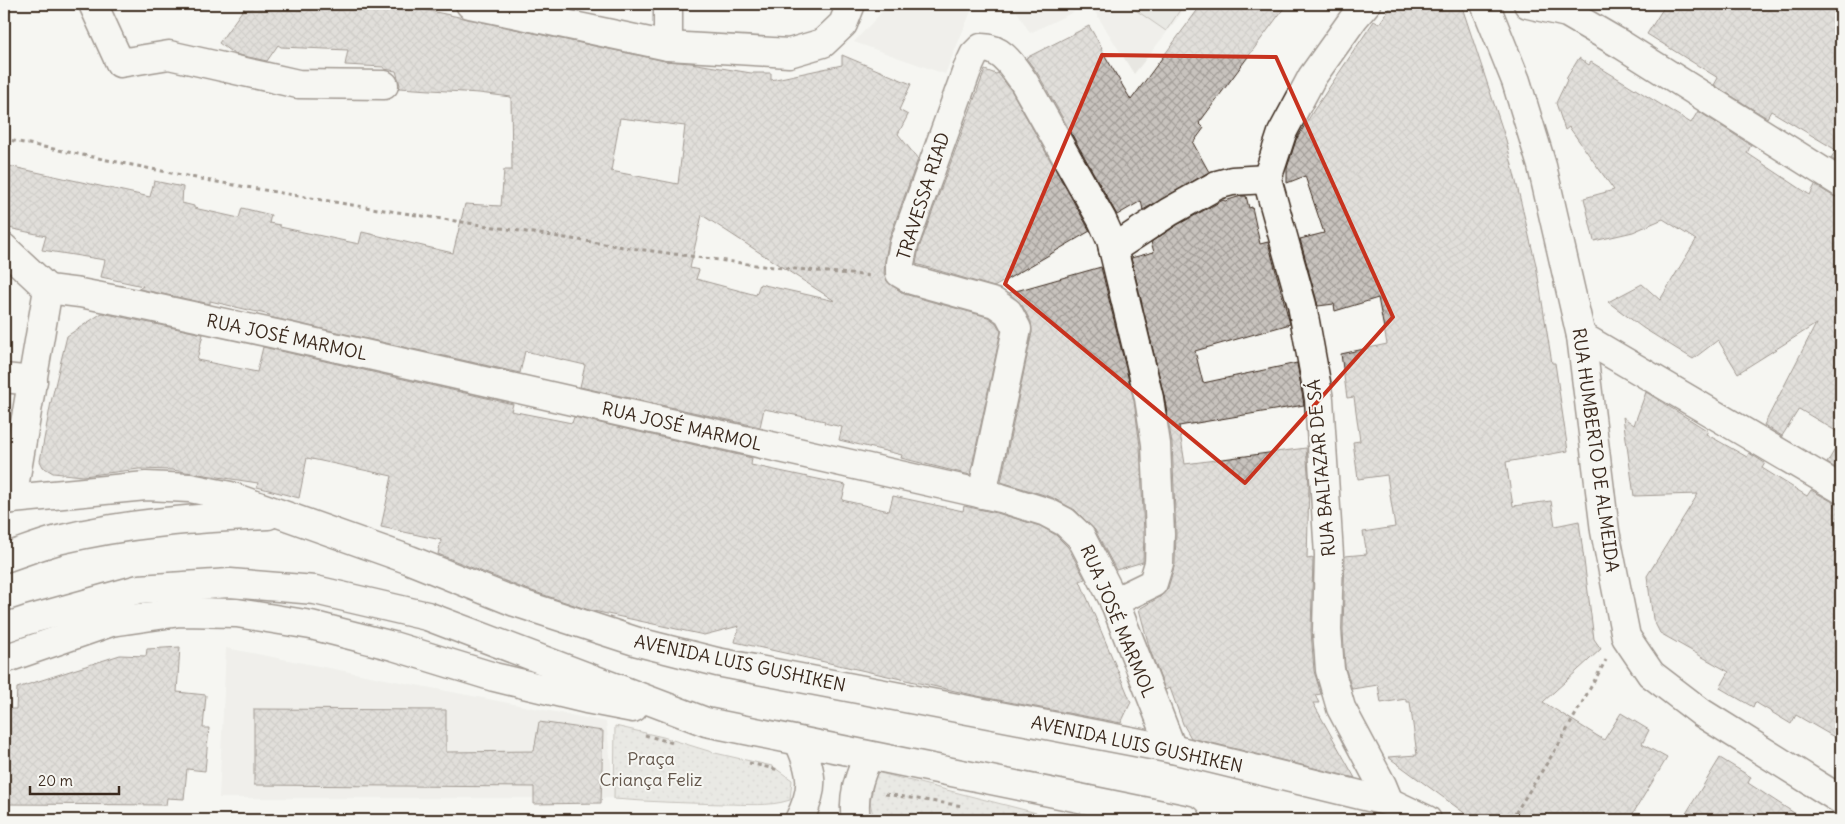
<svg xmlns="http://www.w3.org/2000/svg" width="1845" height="824" font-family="Delius,sans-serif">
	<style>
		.built { fill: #e8e7e2 }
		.grass { fill: #dad9d3; stroke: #8a8278 }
		.park { fill: url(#park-dots); stroke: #8a8278 }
		.building { fill: url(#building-cross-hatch); stroke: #3b2a1e; fill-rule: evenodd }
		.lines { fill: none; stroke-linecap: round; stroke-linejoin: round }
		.minor-casing { stroke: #3b2a1e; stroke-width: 31 }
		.major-casing { stroke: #3b2a1e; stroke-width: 31 }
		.path { stroke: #3b2a1e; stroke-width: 3; stroke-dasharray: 4 4; stroke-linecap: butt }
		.minor { stroke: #f6f6f2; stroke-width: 28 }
		.major { stroke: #f6f6f2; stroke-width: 28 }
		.marked { fill: none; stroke: #c8321e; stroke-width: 4; stroke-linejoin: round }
		.labels { text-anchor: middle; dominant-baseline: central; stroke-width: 4; stroke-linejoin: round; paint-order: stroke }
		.street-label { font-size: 18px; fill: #3b2a1e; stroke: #f6f6f2 }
		.park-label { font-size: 18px; fill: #63564b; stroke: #f6f6f2 }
	</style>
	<defs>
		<pattern id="park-dots" width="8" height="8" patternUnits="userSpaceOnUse" patternTransform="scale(1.25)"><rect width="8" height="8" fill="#dad9d3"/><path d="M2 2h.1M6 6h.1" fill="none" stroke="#bcbab5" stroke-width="1.8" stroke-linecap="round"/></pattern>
		<pattern id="building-cross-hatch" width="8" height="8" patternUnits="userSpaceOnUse" patternTransform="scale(1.25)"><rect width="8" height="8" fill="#c8c3be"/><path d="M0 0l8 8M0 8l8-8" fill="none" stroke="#a49f9a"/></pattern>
	</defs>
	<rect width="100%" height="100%" fill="#f6f6f2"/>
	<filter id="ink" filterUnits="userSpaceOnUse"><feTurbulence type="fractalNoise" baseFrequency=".02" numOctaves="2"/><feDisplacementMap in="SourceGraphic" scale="10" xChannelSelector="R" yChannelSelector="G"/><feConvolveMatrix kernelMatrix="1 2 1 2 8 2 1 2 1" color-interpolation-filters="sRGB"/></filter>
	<g filter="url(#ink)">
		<g class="built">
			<path d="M887 4H974L945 74 854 42 880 14Z"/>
			<path d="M990 4H1189L1134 74 1090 4 1030 33 1015 8Z"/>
			<path d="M226 648 606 722 615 798H219Z"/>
		</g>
		<path class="grass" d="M1127 4H1184L1166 31Z"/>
		<g class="park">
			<path d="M615 726 663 737 715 753 772 766 792 780 790 800C769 807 746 804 724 804 687 803 651 802 614 799Z"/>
			<path d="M876 772 1064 820H874L870 802Z"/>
		</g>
		<g class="building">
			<path d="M247 4H398L665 61 691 63 751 73H771V80L842 65V55L911 84 899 110 908 115 898 134 918 159 889 239 885 260 884 273 887 281 904 294 988 317 996 323 1001 331 970 475 901 458 902 455 839 440 842 427 824 423 825 421 764 409 760 427 580 387 585 365 525 351 520 373 269 317 270 315 210 301V304L139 289 143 286 101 277 105 260 42 250 46 236 4 227V165L150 197 154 181 183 187 182 203 194 206V208L239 218 242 208 271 215 269 223 280 225V227L359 244 362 232 453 253 465 204 501 206 504 170H512L511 97 479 93 399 88 400 85 396 71 384 69V67L345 65 348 50 281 47 278 45 267 61 234 54 219 43ZM620 118 685 126 678 184 611 171ZM702 215 774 262 835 301 760 284 756 295 696 279 699 270 690 268Z"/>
			<path d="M1202 4H1287L1199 123 1204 128 1193 143 1209 172 1143 210 1141 201 1117 215 1038 74 1026 58 1089 26 1102 48 1101 49 1131 100Z"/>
			<path d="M1393 4H1461L1506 140 1536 265 1552 363H1555L1568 451 1506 462 1513 506 1551 501 1555 526 1579 521 1594 639 1601 649 1543 702 1604 740 1621 713 1649 730 1642 744 1667 758 1629 820H1474L1388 757 1417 755 1410 702H1406V699L1381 703 1378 685 1352 689 1345 667 1343 630 1345 556 1367 554 1363 532 1395 527 1387 475 1358 479 1353 442 1360 441 1354 397 1347 398 1341 354 1387 344 1378 298 1335 311 1334 304 1318 306 1300 239 1324 233 1305 176 1287 183V168L1296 140 1314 110 1374 21 1379 24Z"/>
			<path d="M1666 4H1841V165L1831 158 1836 150 1771 111 1767 118 1714 85 1718 78 1647 34Z"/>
			<path d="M1579 58 1589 65 1591 62 1691 123 1698 111 1751 145 1747 153 1810 195 1815 185 1833 196 1841 198V434L1799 409 1782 436 1764 425 1816 324 1738 373 1718 340 1693 359 1643 328 1608 302 1642 284 1660 300 1696 240 1663 219 1633 232 1594 241 1584 198 1614 190 1569 127 1565 130 1556 103 1567 80 1566 79Z"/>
			<path d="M985 70 996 74 998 73 1011 90 1090 231 994 287 916 264 919 248Z"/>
			<path d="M1241 196H1246L1249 208 1252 207 1260 244 1268 242 1290 324 1195 351 1203 383 1297 363 1304 405 1179 426 1185 464 1306 448 1309 485 1307 559 1313 558 1311 631 1314 671 1321 694 1315 695 1319 703H1313L1355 778 1191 738 1183 724 1170 688 1165 690 1150 650 1139 609 1160 597 1168 588 1175 564 1176 533 1172 443 1164 396 1131 258 1154 252 1151 242 1177 225 1223 200 1225 201Z"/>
			<path d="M1101 267 1134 401 1140 446 1144 534 1143 560V562L1116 570 1095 530 1075 510 1051 497 1001 482 1032 332 1031 322 1022 305 1009 293Z"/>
			<path d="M102 313 203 334 197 360 257 372 263 347 513 404 511 411 572 423 574 417 752 458 751 465 846 485 842 500 889 511 893 496 963 511 964 506 997 513 1040 526 1056 535 1068 547 1085 579 1080 581 1131 702 1121 723 982 697 735 642 739 626 704 635 589 610 520 587 438 554 441 540 381 527 392 476 307 458 299 498 257 487 258 483 172 470 139 469 83 476 53 473 43 467 40 461 51 402 67 336Z"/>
			<path d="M1646 392 1708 431 1706 434 1747 457 1749 453 1765 463 1762 468 1807 496 1811 490 1833 502 1841 505V741L1796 715 1791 724 1755 702 1753 707 1732 695 1720 688 1729 672 1660 633 1653 619 1647 576 1698 494 1634 496 1623 417 1634 425Z"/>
			<path d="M1841 439V471L1827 463Z"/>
			<path d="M180 647 177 692 206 695 203 728H209L205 771 187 769 184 799 167 798 166 805 4 804V709H16L17 688 120 655 146 656 147 649Z"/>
			<path d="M254 709 446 710V752L534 751 539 722 603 731 601 803 534 804V787L254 785Z"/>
			<path d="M1720 758 1751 777 1748 783 1805 820H1682Z"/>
		</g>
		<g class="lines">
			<g class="minor-casing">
				<g id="minor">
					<path d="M93 4 120 63 169 55 298 84 384 85"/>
					<path d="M470 4 668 46 789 53 823 43 843 24 851 4"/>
					<path d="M668 4V46"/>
					<path d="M1366 4 1354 18 1312 77 1282 133 1267 179 1302 305 1319 399 1329 555 1327 630 1330 670 1341 708 1382 785 1389 802"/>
					<path d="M1485 4 1516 81 1542 166 1581 336 1605 531 1626 637 1651 674 1702 713 1841 800"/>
					<path d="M1528 4 1567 13 1622 45 1841 183"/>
					<path d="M4 248 48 289 12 499"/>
					<path d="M1113 249 1169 212 1217 185 1232 181 1267 179"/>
					<path d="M48 289 80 293 127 302 285 336 1001 498 1046 512 1065 522 1081 537 1114 601 1172 749"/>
					<path d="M1581 336 1841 489"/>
					<path d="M4 378 33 381"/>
					<path d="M982 494 1017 329 1008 312 995 303 912 280 900 273V263L904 244 967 70 974 55 981 48C1002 47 1013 67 1024 82L1102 220 1111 240 1149 398 1156 444 1160 534 1159 563 1153 583 1114 602"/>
				</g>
			</g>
			<g class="major-casing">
				<g id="major">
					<path d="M4 501 12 499 146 486 190 488 230 496 410 560 515 602 638 642 717 662 1172 749 1389 802 1427 820"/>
					<path d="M4 558C22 552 40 545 58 540 127 523 198 518 268 515"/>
					<path d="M4 628 28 620 139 589 230 583 315 590 427 616 706 722 1187 820"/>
					<path d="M4 659 111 622 180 612 237 613 311 625 393 646 494 677 586 699 633 708"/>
					<path d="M799 820C815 789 813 773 799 742"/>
					<path d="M856 820C852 796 859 778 868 756"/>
				</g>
			</g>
			<g class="path">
				<path d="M4 139 211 181 352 205 630 248 763 266 872 276"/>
				<path d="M645 735 673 743"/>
				<path d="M749 763 779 770"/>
				<path d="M885 794 963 806"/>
				<path d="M1511 820 1559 744 1606 660"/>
			</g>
			<use href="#minor" class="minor"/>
			<use href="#major" class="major"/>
		</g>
	</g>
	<path d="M0 0H1845V824H0ZM1102 55 1276 57 1393 317 1245 483 1005 284Z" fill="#f6f6f2" fill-opacity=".55" fill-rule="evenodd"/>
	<path class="marked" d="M1102 55 1276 57 1393 317 1245 483 1005 284Z"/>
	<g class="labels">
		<g class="street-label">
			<text transform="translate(923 196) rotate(-72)">TRAVESSA RIAD</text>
			<text transform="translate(287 337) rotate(12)">RUA JOSÉ MARMOL</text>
			<text transform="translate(682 426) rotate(13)">RUA JOSÉ MARMOL</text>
			<text transform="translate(1596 450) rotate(82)">RUA HUMBERTO DE ALMEIDA</text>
			<text transform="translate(1321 468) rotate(-95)">RUA BALTAZAR DE SÁ</text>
			<text transform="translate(1118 621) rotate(67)">RUA JOSÉ MARMOL</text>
			<text transform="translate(740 663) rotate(12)">AVENIDA LUIS GUSHIKEN</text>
			<text transform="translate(1137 744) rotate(12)">AVENIDA LUIS GUSHIKEN</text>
		</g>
		<g class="park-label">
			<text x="651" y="758">Praça<tspan x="651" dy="21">Criança Feliz</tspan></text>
		</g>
	</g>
	<rect width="1845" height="824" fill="none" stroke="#f6f6f2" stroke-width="20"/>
	<rect x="10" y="10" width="1825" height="804" fill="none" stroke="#3b2a1e" stroke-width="2" filter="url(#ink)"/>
	<path d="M30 786v8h89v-8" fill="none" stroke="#3b2a1e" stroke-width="2.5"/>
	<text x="38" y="786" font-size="15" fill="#3b2a1e" stroke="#f6f6f2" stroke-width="4" paint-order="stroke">20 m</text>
</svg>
